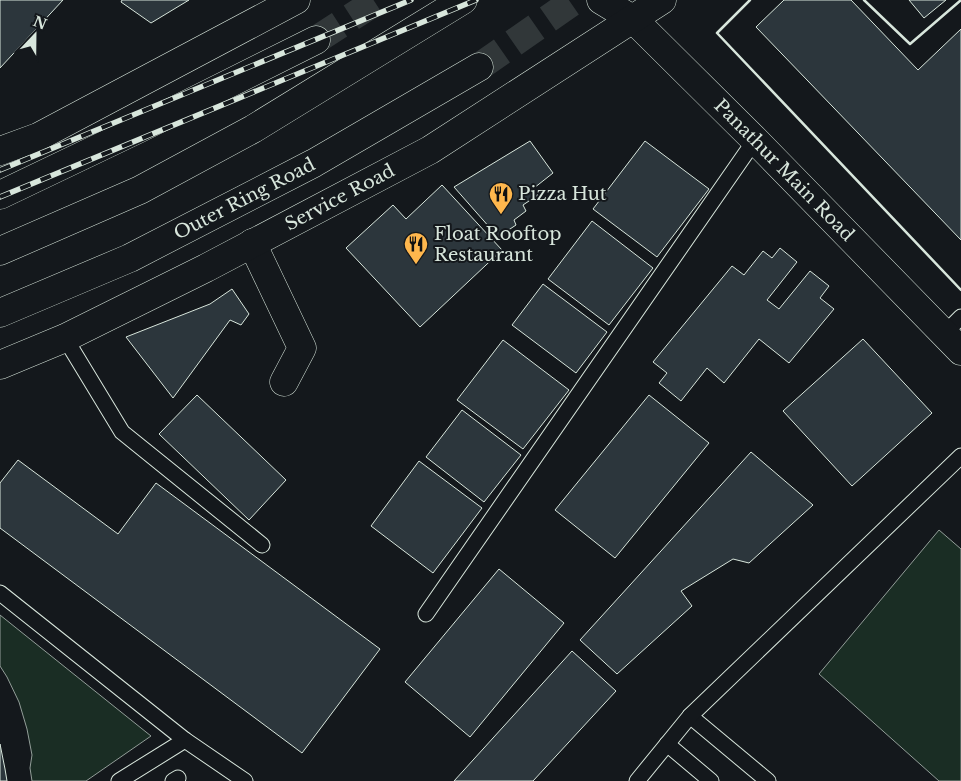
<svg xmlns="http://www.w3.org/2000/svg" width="961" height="781" font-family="'Libre Baskerville',serif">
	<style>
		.green { fill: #1a2d24; stroke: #939e99 }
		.building { fill: #2c363c; stroke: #d8e6dc }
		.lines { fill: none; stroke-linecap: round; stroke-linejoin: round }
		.highway-tunnel { stroke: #313739; stroke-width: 28; stroke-dasharray: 28 14; stroke-linecap: butt }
		.lane-casing { stroke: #d8e6dc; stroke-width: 17 }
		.street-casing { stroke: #d8e6dc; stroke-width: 29 }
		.secondary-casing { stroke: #d8e6dc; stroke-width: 29 }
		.highway-casing { stroke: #d8e6dc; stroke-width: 29 }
		.lane { stroke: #14181c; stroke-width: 15 }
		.street { stroke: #14181c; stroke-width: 28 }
		.secondary { stroke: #14181c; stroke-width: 28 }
		.highway { stroke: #14181c; stroke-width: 28 }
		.rail-casing { stroke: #d8e6dc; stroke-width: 5.5 }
		.rail { stroke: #14181c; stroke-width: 4; stroke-dasharray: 11; stroke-linecap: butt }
		.wall { stroke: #d8e6dc; stroke-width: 2.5 }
		.labels { text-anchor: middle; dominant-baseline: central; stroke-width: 4; stroke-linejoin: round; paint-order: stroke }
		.street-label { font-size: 18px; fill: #d8e6dc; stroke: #14181c }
		.poi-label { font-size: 18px; fill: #d8e6dc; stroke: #14181c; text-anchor: start }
	</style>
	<rect width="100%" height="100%" fill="#14181c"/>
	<g class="green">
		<path d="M939 530 961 549V781H939L819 674Z"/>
		<path d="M0 615 151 736 86 781H32L30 768 32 755 27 729 19 702 7 677 0 666Z"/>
	</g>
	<g class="building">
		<path d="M0 0H63L0 68Z"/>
		<path d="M122 0H189L151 23 121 2Z"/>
		<path d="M784 0H851L918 70 961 29V240L756 27Z"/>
		<path d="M909 0H946L924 18Z"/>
		<path d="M530 141 553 173 534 188 538 195 523 205 526 211 514 220 516 225 498 237 454 187Z"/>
		<path d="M645 141 709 189 657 257 593 209Z"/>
		<path d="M442 185 502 250 420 327 346 248 393 205 406 219Z"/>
		<path d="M592 221 653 268 609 325 548 279Z"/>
		<path d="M780 248 797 262 767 300 779 309 810 271 829 286 820 298 834 309 789 363 759 339 724 383 707 368 681 401 659 383 667 373 653 362 732 266 744 275 763 251 772 258Z"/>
		<path d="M543 284 607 332 576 373 512 325Z"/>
		<path d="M232 289 249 314 241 325 230 320 173 398 126 337 210 304Z"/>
		<path d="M863 339 932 413 852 486 783 411Z"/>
		<path d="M503 340 569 390 523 449 457 400Z"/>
		<path d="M197 395 286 480 249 520 159 434Z"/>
		<path d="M649 395 709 443 615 558 555 510Z"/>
		<path d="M462 410 521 455 484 502 426 457Z"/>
		<path d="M751 452 813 505 749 563 733 559 681 591 692 606 617 674 580 640Z"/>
		<path d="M18 460 118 534 156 483 380 649 302 753 0 528V483Z"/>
		<path d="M419 461 482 508 433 573 371 526Z"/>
		<path d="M499 569 564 623 470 737 405 682Z"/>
		<path d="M572 651 616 691 533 781H454Z"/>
		<path d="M0 744 5 769 7 781H0Z"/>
	</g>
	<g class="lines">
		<g class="highway-tunnel">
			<path d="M316 40 378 0"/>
			<path d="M479 67 575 0"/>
		</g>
		<g class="lane-casing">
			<g id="lane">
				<path d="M944 334 961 317"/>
				<path d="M65 338 122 432 262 545"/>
				<path d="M0 593 185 740 245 781"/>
				<path d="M426 614 755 140"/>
				<path d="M690 716 768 781"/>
				<path d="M667 744 711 781"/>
				<path d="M119 781 185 740"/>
				<path d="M173 781 178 778"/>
				<path d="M637 781 690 716 961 456"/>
			</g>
		</g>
		<g class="street-casing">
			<path id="street" d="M252 243 302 348 284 382"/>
		</g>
		<g class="secondary-casing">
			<g id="secondary">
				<path id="s1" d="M601 0 634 20 755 140 961 351"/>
				<path d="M0 151 38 137 296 0"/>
				<path id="s2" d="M0 365 65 338 206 268 430 150 662 0"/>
			</g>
		</g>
		<g class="highway-casing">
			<g id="highway">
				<path d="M0 195 138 129 316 40"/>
				<path d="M0 251 140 190 253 129 463 0"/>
				<path id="s3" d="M0 313 130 258 314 163 479 67"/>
			</g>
		</g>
		<use href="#lane" class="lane"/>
		<use href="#street" class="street"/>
		<use href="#secondary" class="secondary"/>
		<use href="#highway" class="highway"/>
		<g class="rail-casing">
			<g id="rail">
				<path d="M0 170 411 0"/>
				<path d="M0 197 476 0"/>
			</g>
		</g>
		<use href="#rail" class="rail"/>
		<g class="wall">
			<path d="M750 0 717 33 961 290"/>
			<path d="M864 0 910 44 961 0"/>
		</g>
	</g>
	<defs>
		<g id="restaurant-pin" transform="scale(1.25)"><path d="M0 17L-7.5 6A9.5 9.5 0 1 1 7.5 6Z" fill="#ffb74d" stroke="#14181c"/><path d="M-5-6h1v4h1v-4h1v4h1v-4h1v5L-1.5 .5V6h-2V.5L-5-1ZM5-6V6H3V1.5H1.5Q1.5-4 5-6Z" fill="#111"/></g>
	</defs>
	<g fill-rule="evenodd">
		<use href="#restaurant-pin" x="501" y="194"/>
		<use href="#restaurant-pin" x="416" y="244"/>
	</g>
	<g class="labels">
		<g class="street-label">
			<text stroke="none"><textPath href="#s1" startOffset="251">Panathur Main Road</textPath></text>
			<text stroke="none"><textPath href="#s2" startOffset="379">Service Road</textPath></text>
			<text stroke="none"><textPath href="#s3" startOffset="270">Outer Ring Road</textPath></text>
		</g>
		<g class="poi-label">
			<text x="518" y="194">Pizza Hut</text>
			<text x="434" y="234">Float Rooftop<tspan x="434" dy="21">Restaurant</tspan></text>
		</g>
	</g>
	<g transform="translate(35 35) rotate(22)" stroke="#14181c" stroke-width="4" paint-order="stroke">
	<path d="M0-4L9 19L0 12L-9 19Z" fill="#d8e6dc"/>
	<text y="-8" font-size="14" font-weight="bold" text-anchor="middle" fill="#d8e6dc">N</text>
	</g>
</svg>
